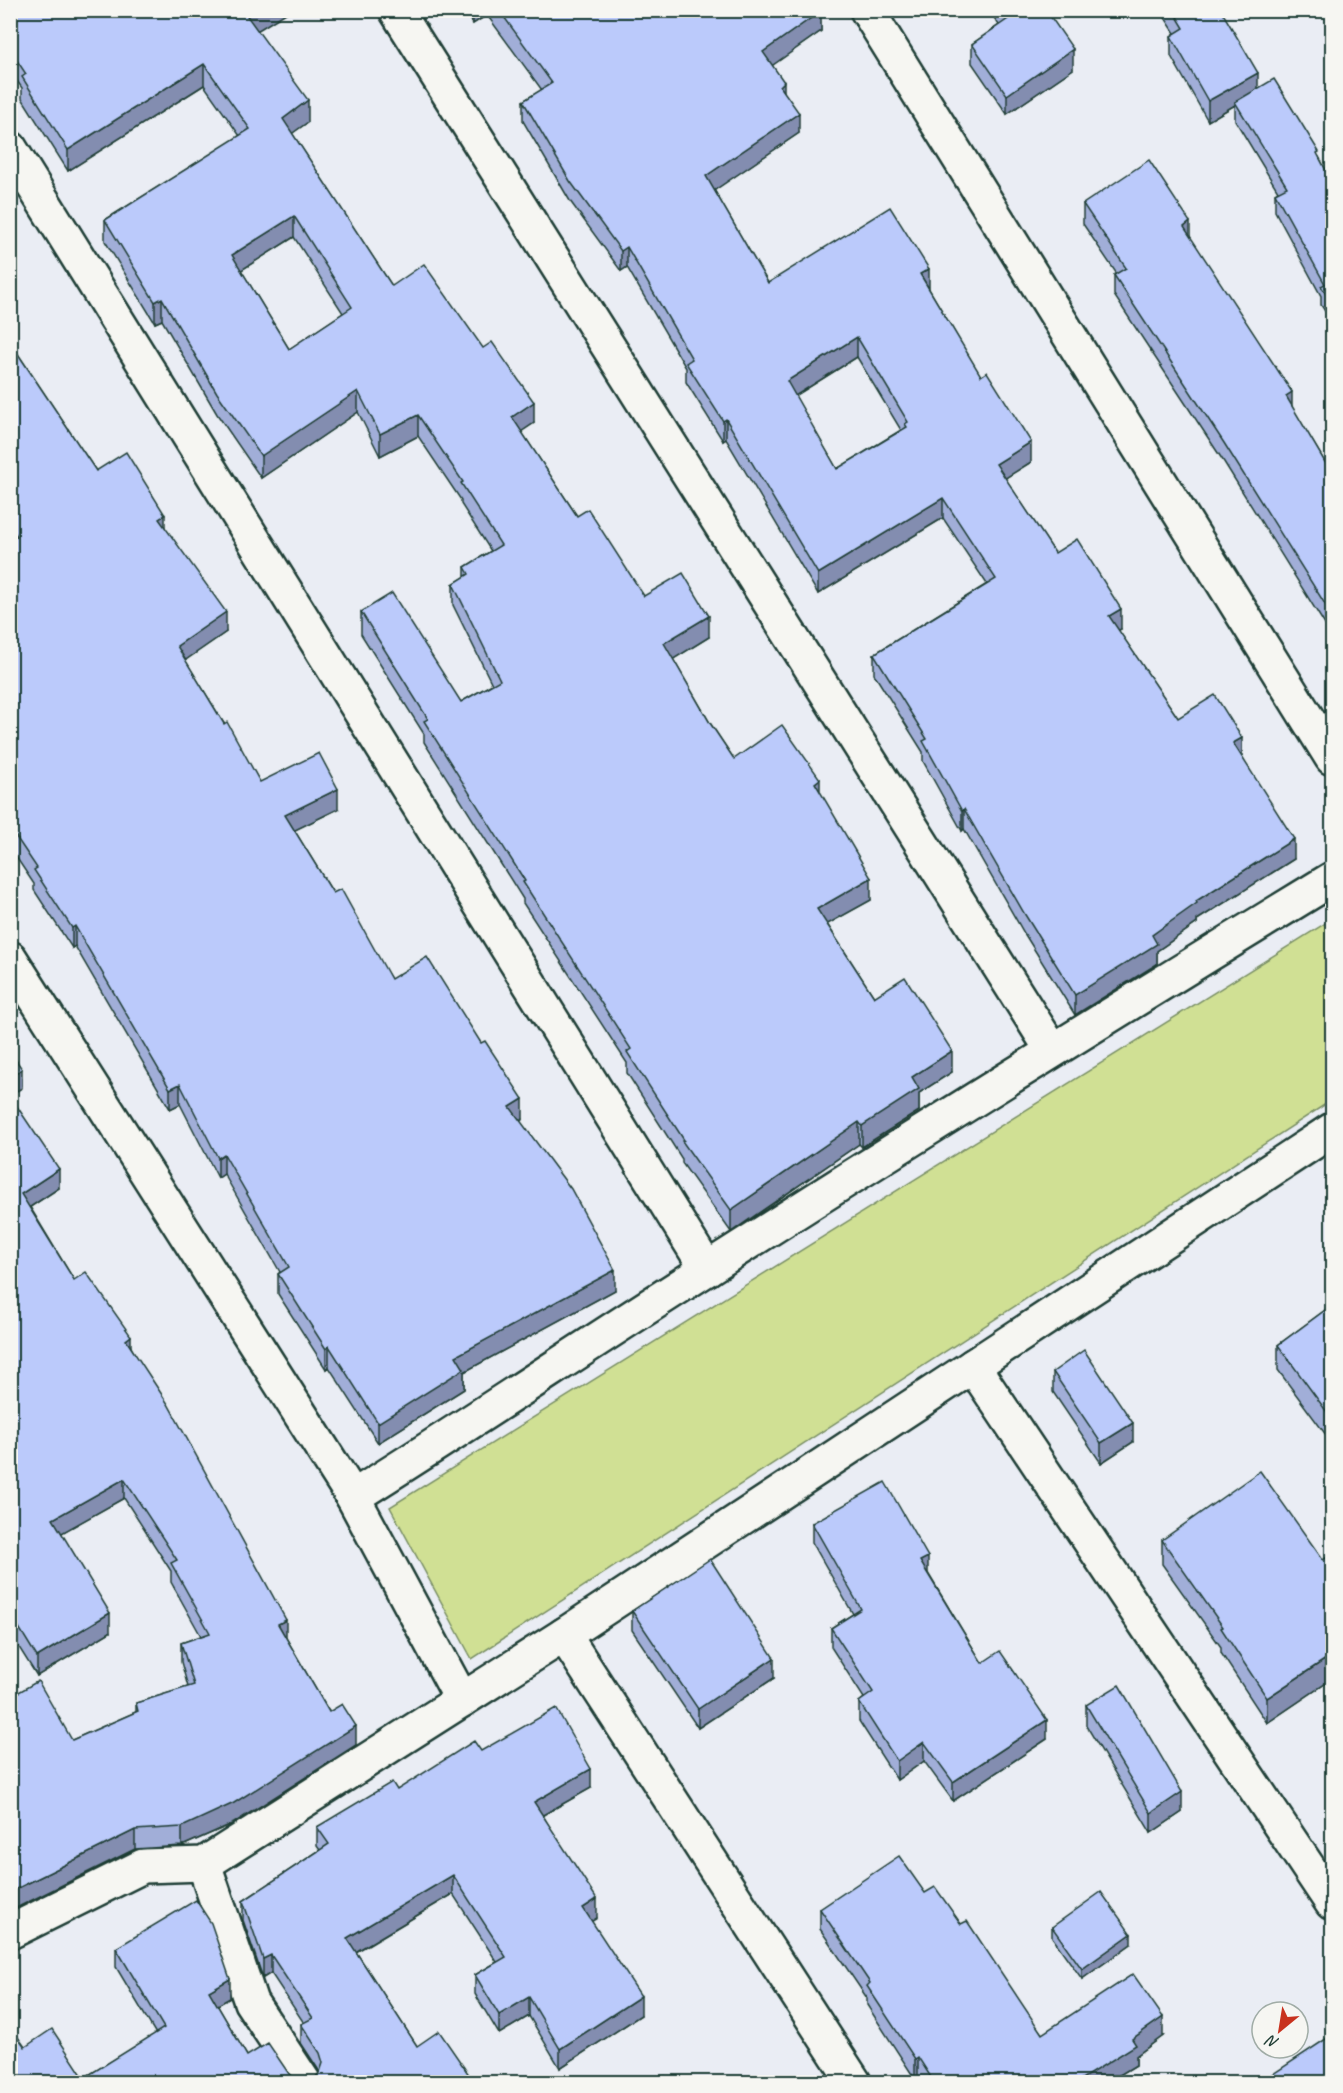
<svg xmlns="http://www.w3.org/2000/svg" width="1343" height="2093" font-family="Caveat,sans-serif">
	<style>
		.green { fill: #d0e094; stroke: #788e64; stroke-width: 1.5 }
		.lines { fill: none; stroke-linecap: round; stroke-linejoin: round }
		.minor-casing { stroke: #1f3d34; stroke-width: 38 }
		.minor { stroke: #f6f6f2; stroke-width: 33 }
		.wall { fill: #a1aed8; stroke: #1f3d34; stroke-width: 1.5; fill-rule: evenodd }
		.shaded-wall { fill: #838db0; stroke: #1f3d34; stroke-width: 1.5 }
		.building { fill: #bbcafb; stroke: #1f3d34; stroke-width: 1.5; fill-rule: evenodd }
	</style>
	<rect width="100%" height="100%" fill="#eaedf4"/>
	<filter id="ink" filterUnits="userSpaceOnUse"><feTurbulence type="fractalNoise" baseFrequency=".0167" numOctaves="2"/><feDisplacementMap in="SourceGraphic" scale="12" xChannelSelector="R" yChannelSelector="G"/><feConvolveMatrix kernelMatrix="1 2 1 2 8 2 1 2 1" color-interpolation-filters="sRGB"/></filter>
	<g filter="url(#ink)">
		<path class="green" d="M1332 919V1100L472 1659 390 1507Z"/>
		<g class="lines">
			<g class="minor-casing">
				<g id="minor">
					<path d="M396 10 1052 1050"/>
					<path d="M867 10 1332 758"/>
					<path d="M10 148 707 1269"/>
					<path d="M10 958 353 1497 462 1700"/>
					<path d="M973 1366 1332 1903"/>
					<path d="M353 1497C473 1422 590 1343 710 1267 916 1135 1124 1006 1332 879"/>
					<path d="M564 1635 854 2082"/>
					<path d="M204 1864 251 2002 304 2082"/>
					<path d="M10 1932 143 1866 204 1864 564 1635 1332 1130"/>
				</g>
			</g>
			<use href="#minor" class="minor"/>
		</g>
		<g class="wall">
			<path d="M10 10 257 31 308 122 292 133 392 286 534 423 521 431 577 516 644 596 709 637 673 659 710 723 734 759 820 793 871 900 827 924 874 997 952 1072 919 1093V1111L862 1147 859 1144 731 1232 682 1163V1159L627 1073V1063L523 903V899L424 742V734L361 634V612L461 702 492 684 453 605V584L465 577V567L491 551 461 504V500L418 436 380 456 358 412 261 478 217 414 162 320 155 323 105 241V220L240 136 204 85 68 171 22 98V88L10 71ZM294 237 343 313 289 349 241 270Z"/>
			<path d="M464 10H820L821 31 772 65 784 92 799 133 714 190 768 283 929 289 1031 462 1005 478 1055 553 1121 629 1118 630 1178 718 1242 757 1294 859 1197 920V923L1157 951V964L1075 1015 1024 933 964 829 962 831 923 761V752L874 674V654L987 584 943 518 818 594 726 439 723 441 686 382V368L627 267 621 271 570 201 523 121V101L542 90 487 15 473 24ZM857 357 901 430 837 469 795 396Z"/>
			<path d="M989 10H1046L1073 69 1007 114 972 63V44L999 25Z"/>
			<path d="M1160 10H1221L1258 88 1319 157 1332 182V322L1321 305V296L1275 211V193L1278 191 1235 120V105L1208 121 1171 56V36L1175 33Z"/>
			<path d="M1083 204 1190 237 1332 474V642L1327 634V628L1224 462 1114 295V275L1117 274 1083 224Z"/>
			<path d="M10 342 96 471 165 528 226 632 185 660 260 782 338 809 294 830 333 893 391 979 523 1119 520 1121 615 1290 464 1372V1389L378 1443 329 1367 326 1369 278 1294V1274L280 1272 224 1174 218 1178 180 1104 170 1109 75 946 72 948 34 890V884L10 848Z"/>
			<path d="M10 1095 59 1188 30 1207 74 1280 131 1347 286 1638 329 1712 356 1745 234 1823 182 1846 135 1849 10 1911V1697L72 1740 136 1712V1703L188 1687 181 1662V1643L201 1636 171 1582V1571L124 1498 61 1533 110 1632 37 1676 10 1633Z"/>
			<path d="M1332 1305V1443L1278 1370V1345Z"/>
			<path d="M1053 1372 1133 1442 1101 1463 1053 1392Z"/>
			<path d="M812 1523 928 1573 982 1663 1047 1739 953 1801 924 1761 897 1780 859 1721V1702L864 1698 831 1647V1628L853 1614 812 1542Z"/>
			<path d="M1162 1540 1323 1560 1332 1554V1679L1267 1723 1221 1653V1647L1162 1564Z"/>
			<path d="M632 1611 774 1678 698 1728 632 1630Z"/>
			<path d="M1086 1705 1182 1812 1151 1833 1086 1725Z"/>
			<path d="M481 1751 591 1788 543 1815 597 1918 591 1921 641 2015 560 2068 529 2016 499 2034 475 1994V1975L497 1962 453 1894 356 1952 417 2046 474 2082H10L25 2047 84 2078 156 2034 116 1967V1948L230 1998 217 2005 247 2056 289 2074 296 2080 306 2082 315 2078 320 2073V2072L301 2043V2024L304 2023 271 1973 263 1978 243 1920V1901L320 1850 317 1846V1827Z"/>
			<path d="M925 1893 961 1924 1042 2034 1163 2036 1136 2056V2065L1108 2082H922L918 2077 915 2079 867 2005V1998L820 1929V1909Z"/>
			<path d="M1052 1927 1131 1944 1082 1979 1052 1937Z"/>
		</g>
		<g class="shaded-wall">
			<path d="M256 10H291L247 37V16Z"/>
			<path d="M473 10H487V15L473 24Z"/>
			<path d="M821 11V31L763 72V52Z"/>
			<path d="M1073 49V69L1007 114V95Z"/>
			<path d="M204 64V85L68 171V150Z"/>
			<path d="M1258 73V93L1235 102V105L1208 121V101Z"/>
			<path d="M784 82V102L780 86Z"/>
			<path d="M308 100V122L283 140V119Z"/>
			<path d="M799 113V133L706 196V176Z"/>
			<path d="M294 216V237L232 276V255Z"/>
			<path d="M1190 222V242L1184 227Z"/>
			<path d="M627 247V267L621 271V251Z"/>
			<path d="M929 269V289L920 274Z"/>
			<path d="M162 298V320L155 323V302Z"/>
			<path d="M857 337V357L787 401V381Z"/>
			<path d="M358 391V412L261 478V456Z"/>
			<path d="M1292 392V412L1286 396Z"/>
			<path d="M534 402V423L512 438V417Z"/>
			<path d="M418 415V436L380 456V434Z"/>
			<path d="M726 419V439L723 441V421Z"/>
			<path d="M1031 442V462L996 484V464Z"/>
			<path d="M943 498V518L818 594V574Z"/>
			<path d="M165 515V535L159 519Z"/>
			<path d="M1121 609V629L1109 636V616Z"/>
			<path d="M226 612V632L177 666V646Z"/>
			<path d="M709 616V637L664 665V643Z"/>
			<path d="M1242 738V758L1233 743Z"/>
			<path d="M820 779V800L815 783Z"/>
			<path d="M338 789V809L285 835V815Z"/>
			<path d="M964 809V829L962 831V811Z"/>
			<path d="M1294 839V859L1197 920V923L1157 951V964L1075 1015V995L1196 901Z"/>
			<path d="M871 878V900L817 930V909Z"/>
			<path d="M75 926V946L72 948V928Z"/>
			<path d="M952 1051V1072L919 1093V1111L862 1147V1126L912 1077Z"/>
			<path d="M22 1069V1088L10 1095V1076Z"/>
			<path d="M180 1084V1104L170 1109V1089Z"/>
			<path d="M523 1099V1119L510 1127V1107Z"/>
			<path d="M859 1122V1144L731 1232V1210Z"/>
			<path d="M224 1154V1174L218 1178V1158Z"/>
			<path d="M59 1169V1188L21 1213V1194Z"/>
			<path d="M615 1270V1290L464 1372V1389L378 1443V1423L456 1356Z"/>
			<path d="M131 1336V1356L126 1340Z"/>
			<path d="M329 1346V1367L326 1369V1349Z"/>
			<path d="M1133 1423V1442L1101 1463V1443Z"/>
			<path d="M124 1479V1498L53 1538V1519Z"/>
			<path d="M928 1557V1576L920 1561Z"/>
			<path d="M110 1613V1632L37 1676V1657Z"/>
			<path d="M286 1620V1639L278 1624Z"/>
			<path d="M1332 1655V1679L1267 1723V1698Z"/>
			<path d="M774 1658V1678L698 1728V1709Z"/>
			<path d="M1047 1720V1739L953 1801V1782Z"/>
			<path d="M356 1726V1745L234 1823 182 1846V1827Z"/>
			<path d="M924 1742V1761L897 1780V1761Z"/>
			<path d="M591 1769V1788L534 1820V1802Z"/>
			<path d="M1182 1792V1812L1151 1833V1813Z"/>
			<path d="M135 1830V1849L10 1911V1892Z"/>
			<path d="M453 1875V1894L347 1957V1938Z"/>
			<path d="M597 1899V1918L583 1927V1908Z"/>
			<path d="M1131 1934V1944L1082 1979V1969Z"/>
			<path d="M271 1955V1973L263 1978V1959Z"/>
			<path d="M230 1979V1998L209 2010V1991Z"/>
			<path d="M641 1996V2015L560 2068V2049Z"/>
			<path d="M529 1997V2016L499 2034V2015Z"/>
			<path d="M1163 2017V2036L1136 2056V2065L1108 2082H1077L1132 2039Z"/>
			<path d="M918 2057V2077L915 2079V2059Z"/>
			<path d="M346 2075V2082H333Z"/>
		</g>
		<g class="building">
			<path d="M10 10H256L247 16 308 100 283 119 392 286 424 264 483 348 492 342 534 402 512 417 577 516 588 509 644 596 683 573 709 616 664 643 710 723 734 759 782 725 820 779 815 783 871 878 817 909 874 997 905 977 952 1051 912 1077 919 1089 862 1126 859 1122 731 1210 682 1141 684 1140 627 1052 631 1049 523 882 525 881 424 721 428 719 361 612 392 593 461 702 500 680 453 584 469 574 465 567 501 545 461 483 463 482 418 415 380 434 358 391 261 456 217 393 162 298 155 302 105 220 250 129 204 64 68 150 22 77 26 74 10 50ZM294 216 352 307 289 349 232 255Z"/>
			<path d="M499 10H820L821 11 763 52 784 82 780 86 799 113 706 176 768 283 890 207 929 269 920 274 981 376 987 372 1031 442 996 464 1055 553 1077 539 1121 609 1109 616 1178 718 1215 695 1242 738 1233 743 1294 839 1196 901 1197 903 1152 935 1157 944 1075 995 1024 913 964 809 962 811 923 741 927 739 874 654 996 579 943 498 818 574 726 419 723 421 686 363 692 359 627 247 621 251 570 181 523 101 552 83ZM857 337 908 422 905 424 907 427 837 469 787 381Z"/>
			<path d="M1002 10H1046L1073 49 1007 95 972 44 1008 19Z"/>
			<path d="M1173 10H1221L1258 73 1208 101 1171 36 1184 28Z"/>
			<path d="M1274 79 1319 152 1317 153 1332 182V304L1321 286 1325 284 1275 193 1287 187 1235 102Z"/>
			<path d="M1149 160 1190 222 1184 227 1292 392 1286 396 1332 474V622L1327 614 1330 612 1224 443 1114 275 1126 268 1083 204Z"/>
			<path d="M10 342 96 471 126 452 165 515 159 519 226 612 177 646 224 724 227 722 260 782 319 753 338 789 285 815 333 893 341 889 391 979 427 957 481 1043 485 1041 523 1099 510 1107 571 1189 615 1270 456 1356 464 1369 378 1423 329 1346 326 1349 278 1274 289 1267 224 1154 218 1158 180 1084 170 1089 75 926 72 928 34 870 37 868 10 828V541L17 536 10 525Z"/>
			<path d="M10 1051 22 1069 10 1076Z"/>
			<path d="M10 1096 59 1169 21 1194 74 1280 86 1272 131 1336 126 1340 168 1404 286 1620 278 1624 329 1712 342 1704 356 1726 234 1803 182 1827 135 1830 10 1892V1697L38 1681 72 1740 138 1711 136 1703 194 1685 181 1643 210 1633 171 1563 177 1560 124 1479 53 1519 110 1613 37 1657 10 1613Z"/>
			<path d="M1332 1305V1419L1278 1345Z"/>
			<path d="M1084 1350 1133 1423 1101 1443 1053 1372Z"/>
			<path d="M1260 1471 1323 1560 1332 1554V1655L1267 1698 1221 1628 1223 1627 1162 1540Z"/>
			<path d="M885 1482 928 1557 920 1561 982 1663 1000 1651 1047 1720 953 1782 924 1742 897 1761 859 1702 873 1692 831 1628 861 1609 812 1523Z"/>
			<path d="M710 1559 774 1658 698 1709 632 1611Z"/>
			<path d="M1119 1685 1182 1792 1151 1813 1086 1705Z"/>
			<path d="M556 1708 591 1769 534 1802 597 1899 583 1908 641 1996 560 2049 529 1997 499 2015 475 1975 506 1957 453 1875 347 1938 417 2046 439 2031 474 2082H351L346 2075 333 2082H10V2026L25 2047 52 2029 84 2078 164 2028 116 1948 196 1900 211 1923 230 1979 209 1991 247 2056 268 2043 289 2074 296 2080 306 2082 315 2078 320 2072 323 2063 320 2053 301 2024 313 2018 271 1955 263 1959 243 1901 329 1844 317 1827 392 1782 397 1790 474 1741 481 1751Z"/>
			<path d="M899 1856 925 1893 935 1887 961 1924 967 1921 1042 2034 1133 1974 1163 2017 1132 2039 1136 2045 1077 2082H934L918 2057 915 2059 867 1986 870 1983 820 1909Z"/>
			<path d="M1101 1892 1131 1934 1082 1969 1052 1927Z"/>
			<path d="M1332 2035V2082H1261Z"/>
			<path d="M665 2076 669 2082H654Z"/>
		</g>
	</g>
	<rect width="1343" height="2093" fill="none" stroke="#f6f6f2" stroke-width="36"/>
	<rect x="18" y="18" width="1307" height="2057" fill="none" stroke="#1f3d34" stroke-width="2" filter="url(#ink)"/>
	<g transform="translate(1280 2030) rotate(210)"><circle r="28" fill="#f6f6f2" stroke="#a0aca6" stroke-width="1.5"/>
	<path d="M0-4.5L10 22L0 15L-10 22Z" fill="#c8321e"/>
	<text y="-9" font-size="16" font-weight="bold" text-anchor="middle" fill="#1f3d34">N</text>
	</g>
</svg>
